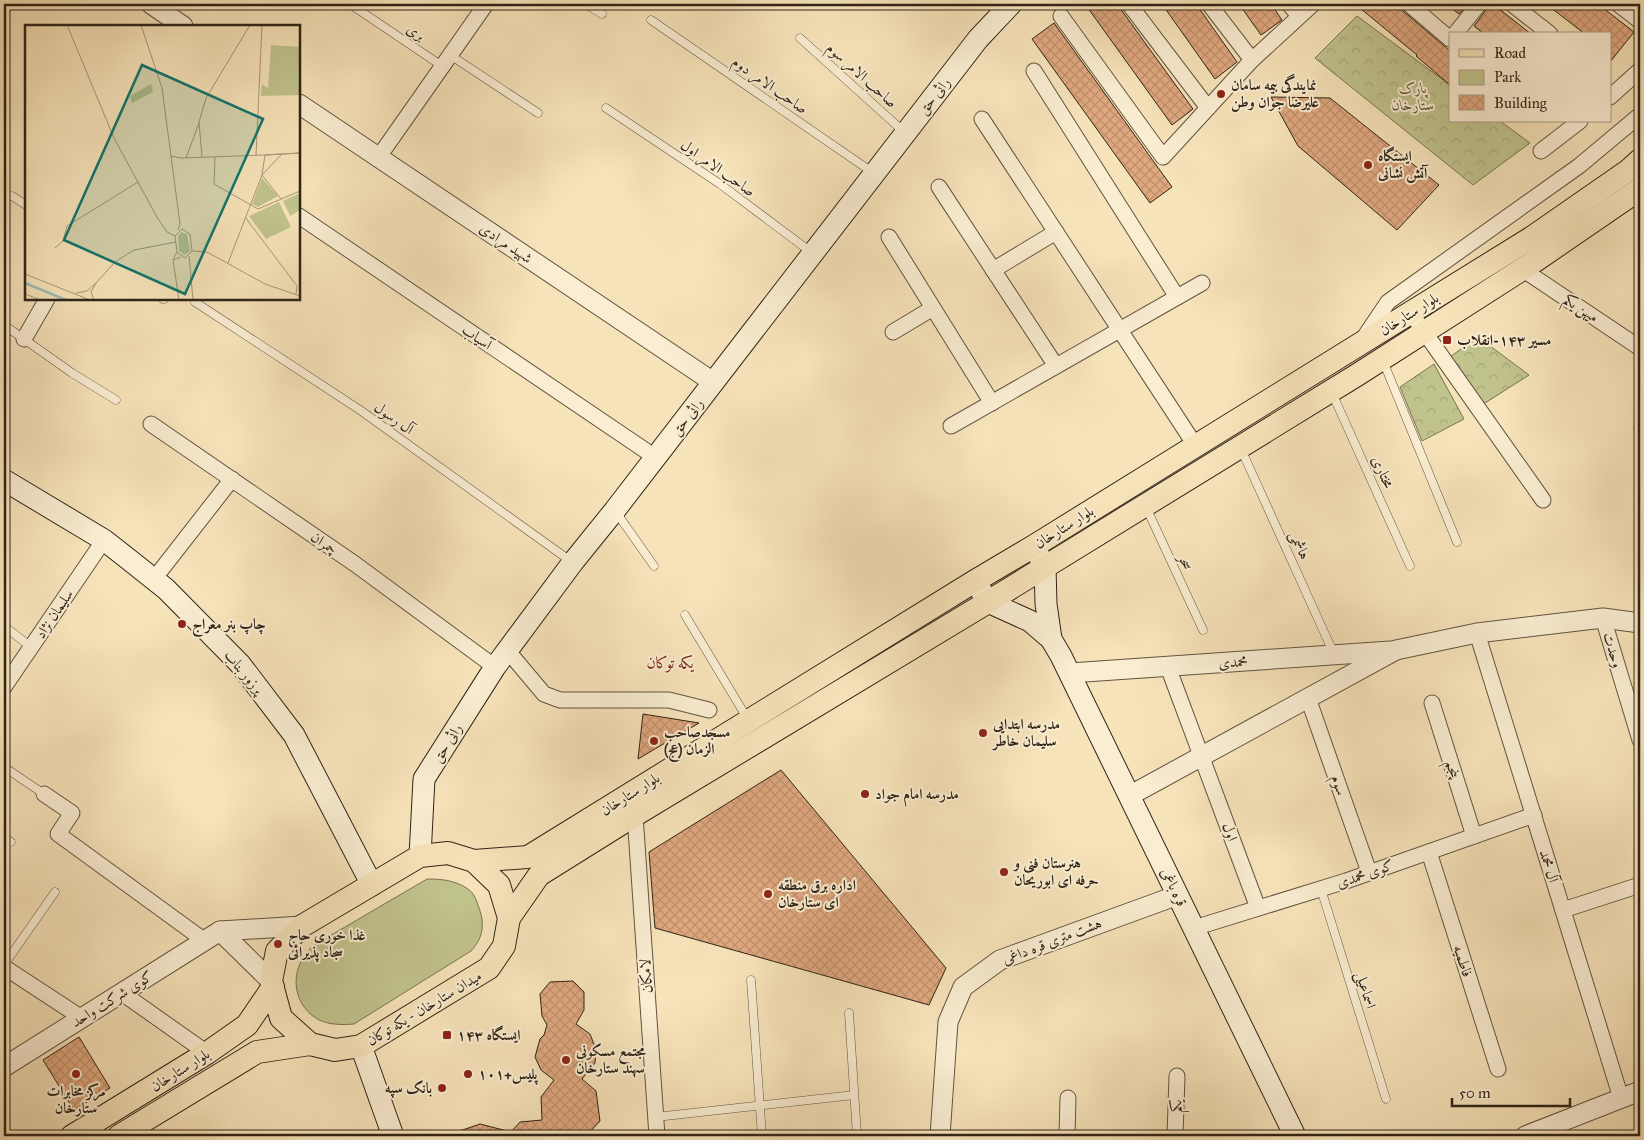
<svg xmlns="http://www.w3.org/2000/svg" width="1644" height="1140" font-family="'IM FELL Great Primer',Amiri,serif">
	<style>
		.green { fill: #c1c38d; stroke: #787452 }
		.forest { fill: url(#forest-crowns); stroke: #787452 }
		.building { fill: url(#building-cross-hatch); stroke: #2f2417 }
		.lines { fill: none; stroke-linecap: round; stroke-linejoin: round }
		.service-casing { stroke: #615440; stroke-width: 9 }
		.minor-casing { stroke: #615440; stroke-width: 17 }
		.tertiary-casing { stroke: #615440; stroke-width: 21 }
		.secondary-casing { stroke: #2f2417; stroke-width: 23 }
		.primary-casing { stroke: #2f2417; stroke-width: 24 }
		.service { stroke: #faedd2; stroke-width: 8 }
		.minor { stroke: #faedd2; stroke-width: 15 }
		.tertiary { stroke: #faedd2; stroke-width: 19 }
		.secondary { stroke: #faedd2; stroke-width: 21 }
		.primary { stroke: #f7e3ba; stroke-width: 22 }
		.poi-dot { fill: #8f2418; stroke: #faedd2; stroke-width: 2 }
		.labels { text-anchor: middle; dominant-baseline: central; stroke-width: 4; stroke-linejoin: round; paint-order: stroke }
		.street-label { font-size: 15px; fill: #2f2417; stroke: #faedd2 }
		.poi-label { font-size: 15px; font-weight: bold; fill: #2f2417; stroke: #faedd2; text-anchor: start }
		.park-label { font-size: 15px; font-style: italic; fill: #5b543a; stroke: #faedd2 }
		.neighbourhood-label { font-size: 16px; fill: #7a1f14; stroke: #faedd2 }
		.inset-river { fill: none; stroke: #9dbeb2; stroke-width: 2.5 }
		.inset-road { fill: none; stroke: #a79779; stroke-width: 1 }
		.view { fill: #0f766e; fill-opacity: 0.15; stroke: #0f766e; stroke-width: 2.5 }
		.inset-edge { fill: none; stroke: #2f2417; stroke-width: 2.5 }
	</style>
	<defs>
		<pattern id="forest-crowns" width="20" height="18" patternUnits="userSpaceOnUse" patternTransform="scale(1.25)"><rect width="20" height="18" fill="#c1c38d"/><path d="M2 6a3 3 0 1 1 6 0M12 15a3 3 0 1 1 6 0" fill="none" stroke="#a6a779"/></pattern>
		<pattern id="building-cross-hatch" width="8" height="8" patternUnits="userSpaceOnUse" patternTransform="scale(1.25)"><rect width="8" height="8" fill="#e0a87f"/><path d="M0 0l8 8M0 8l8-8" fill="none" stroke="#c0906d"/></pattern>
	</defs>
	<rect width="100%" height="100%" fill="#f7e3ba"/>
	<filter id="stains"><feTurbulence type="fractalNoise" baseFrequency=".004" numOctaves="4"/><feColorMatrix values="0 0 0 0 .2 0 0 0 0 .09 0 0 0 0 .02 0 0 0 .5 -.17"/></filter>
	<radialGradient id="worn" r=".72"><stop offset=".6" stop-color="#630" stop-opacity="0"/><stop offset="1" stop-color="#630" stop-opacity=".3"/></radialGradient>
	<path class="green" d="M427 879C441 879 455 880 468 889 473 892 476 899 478 905 485 923 484 937 471 951L354 1024C343 1025 330 1025 319 1020 295 1007 289 977 305 955 307 951 312 947 316 944Z"/>
	<g class="forest">
		<path d="M1357 16 1450 85V121H1500L1530 143 1473 185 1315 58Z"/>
		<path d="M1478 337 1529 375 1482 405 1447 359Z"/>
		<path d="M1434 364 1464 419 1422 441 1400 387Z"/>
	</g>
	<g class="building">
		<path d="M1085 4H1117L1193 109 1172 125Z"/>
		<path d="M1162 4H1196L1237 62 1215 79Z"/>
		<path d="M1239 4H1271L1282 20 1261 35Z"/>
		<path d="M1355 4H1397L1400 7 1403 11 1450 51V85L1416 56 1417 55Z"/>
		<path d="M1446 4H1467L1459 14Z"/>
		<path d="M1488 4H1493L1531 34H1484L1474 26 1486 10Z"/>
		<path d="M1546 4H1598L1634 32 1610 62V34H1585Z"/>
		<path d="M1054 23 1172 187 1150 203 1032 39Z"/>
		<path d="M1271 97 1330 98 1439 185 1397 230 1298 146Z"/>
		<path d="M643 714 699 723 638 759Z"/>
		<path d="M781 770 946 968 929 1005 655 928 649 852Z"/>
		<path d="M573 981 584 992V1010L576 1024 590 1034 596 1049 595 1063 582 1079 596 1091 600 1121 587 1135 451 1136V1134L480 1124 511 1132 520 1122 542 1120 541 1097 554 1080 541 1070 535 1057 540 1039 544 1035 547 1025 542 1016 540 994 550 982Z"/>
		<path d="M79 1037 110 1088 74 1110 43 1060Z"/>
	</g>
	<g class="lines">
		<g class="service-casing">
			<g id="service">
				<path d="M350 4 442 66"/>
				<path d="M586 4 602 14"/>
				<path d="M651 20 872 172"/>
				<path d="M800 38 904 132"/>
				<path d="M450 55 538 113"/>
				<path d="M606 108 720 184 811 252"/>
				<path d="M12 196 26 205"/>
				<path d="M163 299H164"/>
				<path d="M195 302 360 410 572 562"/>
				<path d="M4 325 72 373 116 400"/>
				<path d="M1383 361 1457 542"/>
				<path d="M1332 393 1410 566"/>
				<path d="M1638 427 1640 429"/>
				<path d="M1241 449 1334 654"/>
				<path d="M1146 507 1203 630"/>
				<path d="M616 512 654 566"/>
				<path d="M685 615 747 718"/>
				<path d="M4 626 31 647"/>
				<path d="M4 767 44 794"/>
				<path d="M4 837 11 842"/>
				<path d="M1321 889 1386 1099"/>
				<path d="M4 965 55 892"/>
				<path d="M751 980 762 1136"/>
				<path d="M849 1013 857 1136"/>
				<path d="M656 1117 854 1095"/>
			</g>
		</g>
		<g class="minor-casing">
			<g id="minor">
				<path d="M1129 4 1208 108"/>
				<path d="M1209 4 1252 60"/>
				<path d="M1289 4 1299 16"/>
				<path d="M1409 4 1450 39"/>
				<path d="M1512 4 1550 34"/>
				<path d="M1618 4 1640 21"/>
				<path d="M1061 16 1163 157 1252 60 1313 4"/>
				<path d="M1455 34 1479 4"/>
				<path d="M1034 71 1177 297"/>
				<path d="M1610 97 1640 70"/>
				<path d="M982 119 1195 445"/>
				<path d="M1541 151 1580 121"/>
				<path d="M378 158 486 4"/>
				<path d="M939 187 1056 366"/>
				<path d="M299 216 655 457"/>
				<path d="M889 237 992 403"/>
				<path d="M1522 269 1640 348"/>
				<path d="M993 270 1056 232"/>
				<path d="M1411 313 1543 500"/>
				<path d="M893 332 933 308"/>
				<path d="M24 339 47 299"/>
				<path d="M1363 339 1388 302 1579 166 1640 115"/>
				<path d="M151 424 355 564 495 667"/>
				<path d="M951 426 1202 283"/>
				<path d="M154 579 232 479"/>
				<path d="M1603 618 1640 740"/>
				<path d="M1477 633 1621 1098"/>
				<path d="M507 650 544 694 560 700H669L709 710"/>
				<path d="M1168 667 1258 908"/>
				<path d="M4 687 104 540"/>
				<path d="M1308 698 1369 872"/>
				<path d="M1432 703 1474 836"/>
				<path d="M44 794 72 813 58 834 205 941"/>
				<path d="M635 815 657 1136"/>
				<path d="M1429 852 1498 1069"/>
				<path d="M1563 910 1640 885"/>
				<path d="M1194 928 1346 881 1534 815"/>
				<path d="M4 967 82 1018"/>
				<path d="M122 993 207 1053"/>
				<path d="M1067 1136 1068 1098"/>
				<path d="M1175 1136 1177 1076"/>
			</g>
		</g>
		<g class="tertiary-casing">
			<g id="tertiary">
				<path d="M151 4 183 26"/>
				<path d="M299 104 713 382"/>
				<path d="M1070 673 1390 651"/>
				<path d="M1129 796 1396 650 1477 633 1603 618 1640 623"/>
				<path d="M271 981 220 931 302 926"/>
				<path d="M4 1067 220 931"/>
				<path d="M940 1136 948 1022 963 987 1000 960 1178 895"/>
				<path d="M1525 1136 1640 1091"/>
			</g>
		</g>
		<g class="secondary-casing">
			<g id="secondary">
				<path d="M4 480 104 540 127 558 166 589 240 664 294 735 372 885"/>
				<path d="M1038 554 1045 567 1046 604 1051 639"/>
				<path d="M975 581 988 602 1030 621 1051 639 1061 656 1295 1136"/>
				<path d="M420 856 424 779 495 667 573 562 615 510 978 39 1011 4"/>
				<path d="M361 1046 393 1136"/>
			</g>
		</g>
		<g class="primary-casing">
			<g id="primary">
				<path d="M448 853 474 861 499 885 509 918 504 946 489 968 361 1046 335 1050 310 1044 281 1018 271 981 277 951 302 926 420 856Z"/>
				<path d="M474 861 528 857 975 581 1034 546 1531 238 1629 170 1640 160"/>
				<path d="M509 918 539 875 635 815 988 602 1357 375 1532 263 1640 189"/>
				<path d="M72 1136 207 1053 247 1025 273 987"/>
				<path d="M119 1136 257 1052 310 1044"/>
			</g>
		</g>
		<use href="#service" class="service"/>
		<use href="#minor" class="minor"/>
		<use href="#tertiary" class="tertiary"/>
		<use href="#secondary" class="secondary"/>
		<use href="#primary" class="primary"/>
	</g>
	<g class="poi-dot">
		<circle cx="1221" cy="94" r="5"/>
		<circle cx="1368" cy="165" r="5"/>
		<rect x="1442" y="335" width="10" height="10" rx="2.5"/>
		<circle cx="182" cy="624" r="5"/>
		<circle cx="983" cy="733" r="5"/>
		<circle cx="654" cy="741" r="5"/>
		<circle cx="865" cy="794" r="5"/>
		<circle cx="1004" cy="872" r="5"/>
		<circle cx="768" cy="894" r="5"/>
		<circle cx="278" cy="944" r="5"/>
		<rect x="442" y="1030" width="10" height="10" rx="2.5"/>
		<circle cx="566" cy="1060" r="5"/>
		<circle cx="76" cy="1074" r="5"/>
		<circle cx="468" cy="1074" r="5"/>
		<circle cx="442" cy="1088" r="5"/>
	</g>
	<g class="labels">
		<g class="street-label">
			<text transform="translate(416 32) rotate(34)">بری</text>
			<text transform="translate(862 75) rotate(42)">صاحب الامر سوم</text>
			<text transform="translate(770 85) rotate(35)">صاحب الامر دوم</text>
			<text transform="translate(934 96) rotate(-52)">راثی حق</text>
			<text transform="translate(718 168) rotate(35)">صاحب الامر اول</text>
			<text transform="translate(506 243) rotate(34)">شهید مرادی</text>
			<text transform="translate(1581 308) rotate(33)">میهن یکم</text>
			<text transform="translate(1409 314) rotate(-32)">بلوار ستارخان</text>
			<text transform="translate(477 337) rotate(34)">آسیاب</text>
			<text transform="translate(687 417) rotate(-52)">راثی حق</text>
			<text transform="translate(394 418) rotate(35)">آل رسول</text>
			<text transform="translate(1383 472) rotate(66)">مختاری</text>
			<text transform="translate(1064 527) rotate(-32)">بلوار ستارخان</text>
			<text transform="translate(324 543) rotate(35)">چمران</text>
			<text transform="translate(1300 545) rotate(66)">هاشمی</text>
			<text transform="translate(1186 562) rotate(65)">سحر</text>
			<text transform="translate(54 614) rotate(-56)">سلیمان نژاد</text>
			<text transform="translate(1613 650) rotate(73)">وحدت</text>
			<text transform="translate(1233 662) rotate(-4)">محمدی</text>
			<text transform="translate(244 672) rotate(50)">پرزور بناب</text>
			<text transform="translate(447 743) rotate(-58)">راثی حق</text>
			<text transform="translate(1453 769) rotate(72)">پنجم</text>
			<text transform="translate(1339 785) rotate(71)">سوم</text>
			<text transform="translate(630 794) rotate(-32)">بلوار ستارخان</text>
			<text transform="translate(1230 832) rotate(70)">اول</text>
			<text transform="translate(1549 866) rotate(73)">آل محمد</text>
			<text transform="translate(1365 874) rotate(-19)">کوی محمدی</text>
			<text transform="translate(1174 887) rotate(64)">قره باغی</text>
			<text transform="translate(1052 941) rotate(-21)">هشت متری قره داغی</text>
			<text transform="translate(1463 961) rotate(72)">فاطمیه</text>
			<text transform="translate(646 976) rotate(-94)">لامکان</text>
			<text transform="translate(1366 990) rotate(73)">اسماعیلی</text>
			<text transform="translate(112 999) rotate(-32)">کوی شرکت واحد</text>
			<text transform="translate(424 1008) rotate(-31)">میدان ستارخان - یکه توکان</text>
			<text transform="translate(180 1070) rotate(-32)">بلوار ستارخان</text>
			<text transform="translate(1176 1106) rotate(-88)">یکم</text>
		</g>
		<g class="poi-label">
			<text x="1231" y="85">نمایندگی بیمه سامان<tspan x="1231" dy="17">علیرضا جوان وطن</tspan></text>
			<text x="1378" y="156">ایستگاه<tspan x="1378" dy="17">آتش نشانی</tspan></text>
			<text x="1457" y="340">مسیر ۱۴۳-انقلاب</text>
			<text x="192" y="624">چاپ بنر معراج</text>
			<text x="993" y="724">مدرسه ابتدایی<tspan x="993" dy="17">سلیمان خاطر</tspan></text>
			<text x="664" y="732">مسجدصاحب<tspan x="664" dy="17">الزمان (عج)</tspan></text>
			<text x="875" y="794">مدرسه امام جواد</text>
			<text x="1014" y="863">هنرستان فنی و<tspan x="1014" dy="17">حرفه ای ابوریحان</tspan></text>
			<text x="778" y="885">اداره برق منطقه<tspan x="778" dy="17">ای ستارخان</tspan></text>
			<text x="288" y="935">غذا خوری حاج<tspan x="288" dy="17">سجاد پذیرائی</tspan></text>
			<text x="457" y="1035">ایستگاه ۱۴۳</text>
			<text x="576" y="1051">مجتمع مسکونی<tspan x="576" dy="17">سهند ستارخان</tspan></text>
			<text x="478" y="1074">پلیس+۱۰۱</text>
			<text x="432" y="1088" text-anchor="end">بانک سپه</text>
			<text x="76" y="1091" text-anchor="middle">مرکز مخابرات<tspan x="76" dy="17">ستارخان</tspan></text>
		</g>
		<g class="park-label">
			<text x="1413" y="88">پارک<tspan x="1413" dy="17">ستارخان</tspan></text>
		</g>
		<g class="neighbourhood-label">
			<text x="670" y="662">یکه توکان</text>
		</g>
	</g>
	<g transform="translate(25 25)">
		<rect width="275" height="275" fill="#f7e3ba"/>
		<path d="M246 20 275 22V70L236 71 237 59 243 63ZM156 207 162 209 165 226 160 230 154 226 153 211Z" fill="#c1c38d"/>
		<path d="M126 59 128 67 107 78 105 71ZM237 153 253 171 233 182 227 179ZM275 168V185L265 191 258 176ZM254 177 266 202 241 214 224 191Z" fill="#c1c38d"/>
		<path class="inset-river" d="M0 258 41 275"/>
		<path class="inset-road" d="M42 0 89 113 133 194 142 207 150 211M116 0 137 63 155 199 153 205M274 128 240 130 275 128M231 130 237 0M240 130 237 150 256 130M146 131 156 133 240 130M177 132 174 97 181 73 225 0M190 132 189 159 233 184 275 166M161 133 174 98M220 192 272 261 271 269M157 204 165 209 167 226 160 233 152 227 150 211ZM30 223 38 216 42 201 113 157M167 226 182 227 240 259 275 271M152 227 148 235 156 232M164 231 168 275M148 235 154 275M203 238 237 150 256 174M0 249 65 275M71 258 90 237 109 225 151 217M51 268 62 266 71 258 66 267 69 275M0 269 16 275"/>
		<path class="view" d="M117 40 238 94 160 269 39 215Z"/>
		<rect width="275" height="275" class="inset-edge"/>
	</g>
	<rect width="1644" height="1140" fill="none" stroke="#f7e3ba" stroke-width="20"/>
	<rect x="5" y="5" width="1634" height="1130" fill="none" stroke="#2f2417" stroke-width="2.5"/>
	<rect x="10" y="10" width="1624" height="1120" fill="none" stroke="#2f2417"/>
	<rect x="1449" y="32" width="162" height="90" fill="#faedd2" stroke="#a99d87"/>
	<rect x="1459" y="49" width="25" height="8" fill="#f7e3ba" stroke="#a99d87"/>
	<text x="1494" y="58" font-size="15" fill="#2f2417">Road</text>
	<rect x="1459" y="70" width="25" height="15" fill="#c1c38d" stroke="#a99d87"/>
	<text x="1494" y="82" font-size="15" fill="#2f2417">Park</text>
	<rect x="1459" y="95" width="25" height="15" fill="url(#building-cross-hatch)" stroke="#a99d87"/>
	<text x="1494" y="108" font-size="15" fill="#2f2417">Building</text>
	<path d="M1452 1098v8h118v-8" fill="none" stroke="#2f2417" stroke-width="2.5"/>
	<text x="1459" y="1098" font-size="15" fill="#2f2417" stroke="#faedd2" stroke-width="4" paint-order="stroke">50 m</text>
	<rect width="100%" height="100%" filter="url(#stains)"/>
	<rect width="100%" height="100%" fill="url(#worn)"/>
</svg>
